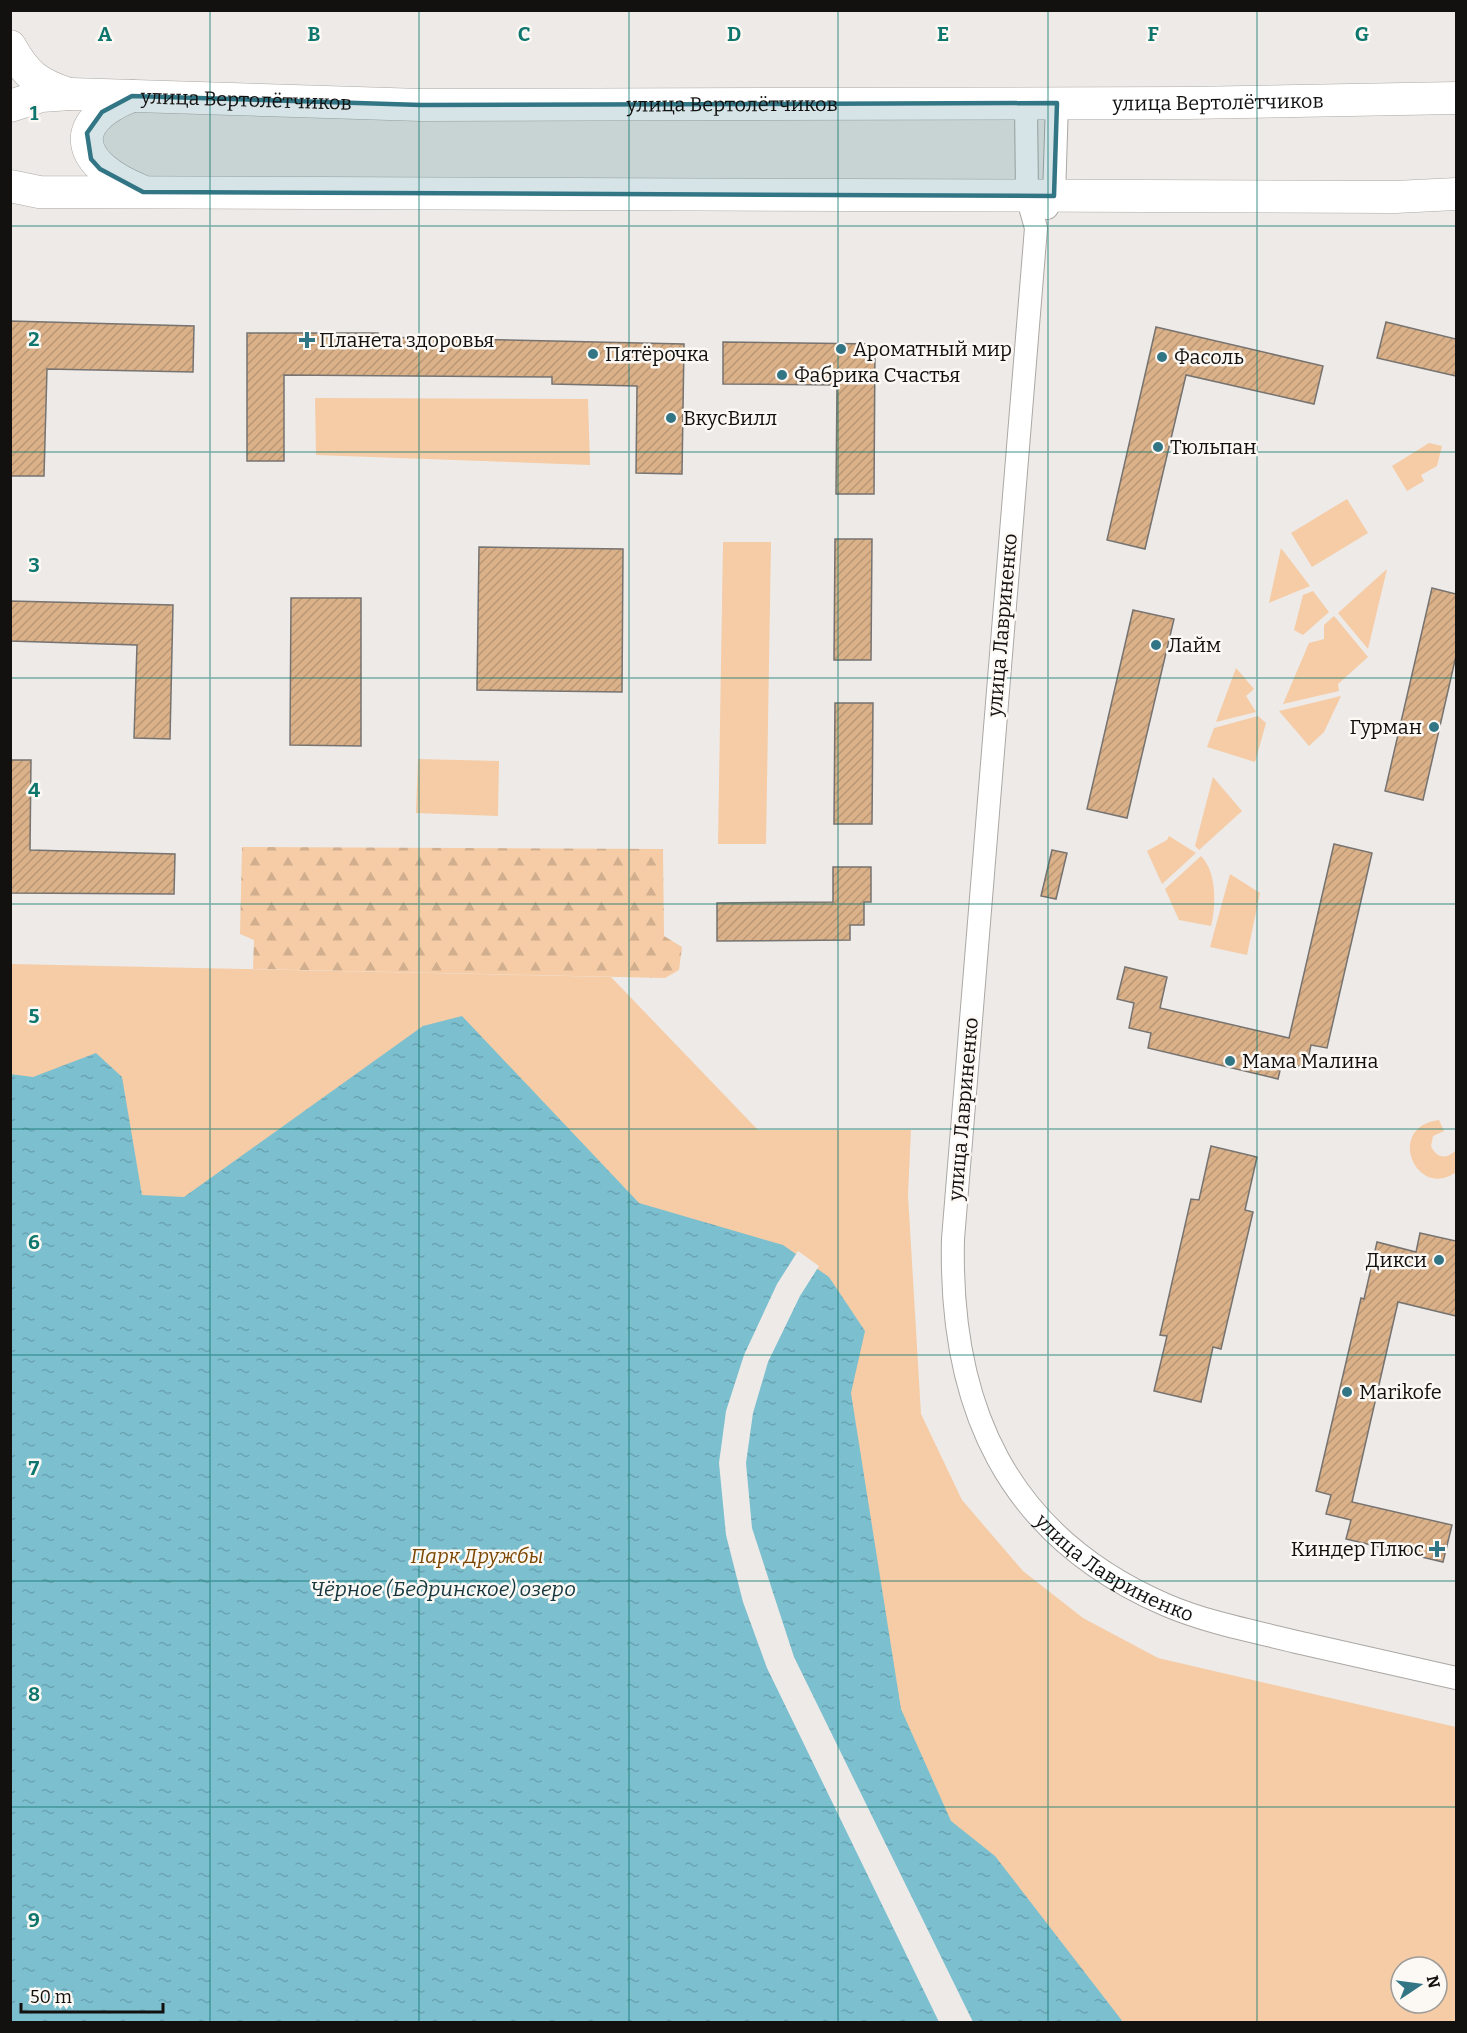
<svg xmlns="http://www.w3.org/2000/svg" width="1467" height="2033" font-family="Bitter,serif">
	<style>
		.forest { fill: url(#forest-firs) }
		.park { fill: #f5cca6; fill-rule: evenodd }
		.water { fill: url(#water-ripples) }
		.pier { fill: #eeeae7 }
		.building { fill: url(#building-hatch); stroke: #767370; stroke-width: 1.5 }
		.lines { fill: none; stroke-linecap: round; stroke-linejoin: round }
		.minor-casing { stroke: #aba8a4; stroke-width: 24 }
		.secondary-casing { stroke: #aba8a4; stroke-width: 33 }
		.minor { stroke: #fff; stroke-width: 22 }
		.secondary { stroke: #fff; stroke-width: 32 }
		.marked { fill: #327686; fill-opacity: 0.2; stroke: #327686; stroke-width: 4.5; stroke-linejoin: round }
		.grid { fill: none; stroke: #0f766e; stroke-width: 1.5; stroke-opacity: 0.55 }
		.poi-dot { fill: #327686; stroke: #fcf8f4; stroke-width: 2 }
		.labels { text-anchor: middle; dominant-baseline: central; stroke-width: 5; stroke-linejoin: round; paint-order: stroke }
		.street-label { font-size: 20px; fill: #121110; stroke: #fcf8f4 }
		.poi-label { font-size: 20px; fill: #121110; stroke: #fcf8f4; text-anchor: start }
		.park-label { font-size: 20px; font-style: italic; fill: #7b4700; stroke: #fcf8f4 }
		.water-label { font-size: 21px; font-style: italic; fill: #16373f; stroke: #fcf8f4 }
		.grid-label { font-size: 20px; text-anchor: middle; font-weight: bold; fill: #0f766e; stroke: #fcf8f4; stroke-width: 5; stroke-linejoin: round; paint-order: stroke }
	</style>
	<defs>
		<pattern id="forest-firs" width="22" height="20" patternUnits="userSpaceOnUse" patternTransform="scale(1.5)"><rect width="22" height="20" fill="#f5cca6"/><path d="M5 1l3.5 6h-7zM16 11l3.5 6h-7z" fill="#d1ae8e"/></pattern>
		<pattern id="water-ripples" width="26" height="14" patternUnits="userSpaceOnUse" patternTransform="scale(1.5)"><rect width="26" height="14" fill="#7cbfcf"/><path d="M2 4q2-2 4 0t4 0M15 11q2-2 4 0t4 0" fill="none" stroke="#6aa3b1"/></pattern>
		<pattern id="building-hatch" width="6" height="6" patternUnits="userSpaceOnUse" patternTransform="scale(1.5)"><rect width="6" height="6" fill="#dab189"/><path d="M-1 1l2-2M0 6l6-6M5 7l2-2" fill="none" stroke="#ba9775"/></pattern>
	</defs>
	<rect width="100%" height="100%" fill="#eeeae7"/>
	<path class="forest" d="M242 847 663 849 664 936 682 947 679 970 665 978 253 969 254 940 240 934Z"/>
	<g class="park">
		<path d="M315 398 588 399 590 465 316 455Z"/>
		<path d="M1429 443 1442 446 1437 466 1421 475 1424 481 1407 491 1392 466Z"/>
		<path d="M1347 499 1368 533 1312 567 1291 533Z"/>
		<path d="M723 542H771L766 844H718Z"/>
		<path d="M1281 548 1310 586 1269 603Z"/>
		<path d="M1387 569 1368 649 1338 613Z"/>
		<path d="M1313 591 1329 612 1303 635 1294 630 1303 595Z"/>
		<path d="M1334 616 1368 657 1338 684 1339 691 1283 704 1309 643 1324 639V625Z"/>
		<path d="M1236 668 1254 689 1246 696 1256 712 1216 722Z"/>
		<path d="M1341 696 1324 732 1309 746 1279 711Z"/>
		<path d="M1258 716 1266 723 1255 762 1207 747 1214 728Z"/>
		<path d="M418 759 499 761 498 816 416 813Z"/>
		<path d="M1213 777 1242 811 1199 850 1195 846Z"/>
		<path d="M1169 836 1196 853 1162 884 1147 851 1167 840Z"/>
		<path d="M1201 856C1217 872 1216 906 1211 926L1179 920 1165 889Z"/>
		<path d="M1230 874 1260 893 1247 955 1210 947Z"/>
		<path d="M11 964 611 977 758 1130H911L908 1195 921 1414 962 1500 1023 1571 1083 1618 1158 1658 1456 1727V2022H11ZM1401 1967H1437V2003H1401Z"/>
		<path d="M1439 1120 1444 1131 1433 1136 1431 1146C1436 1158 1447 1160 1456 1150V1172C1417 1201 1384 1127 1439 1120Z"/>
	</g>
	<path class="water" d="M462 1016 639 1203 783 1245 829 1277 865 1331 851 1393 901 1709 951 1821 995 1856 1123 2022H11L10 1074 33 1077 96 1053 122 1077 142 1195 184 1197 423 1026Z"/>
	<path class="pier" d="M798 1251 819 1266 800 1296 768 1362 753 1413 746 1463 752 1528 794 1657 973 2022H939L767 1668 743 1602 726 1535 719 1463 726 1411 744 1355 777 1284Z"/>
	<g class="building">
		<path d="M10 321 194 326 193 372 47 369 44 476H10Z"/>
		<path d="M1386 322 1456 339V376L1377 358Z"/>
		<path d="M1156 327 1323 366 1314 404 1186 375 1145 549 1107 540Z"/>
		<path d="M247 333H378V337L684 344 682 474 636 473 637 386 552 384V377L284 375V461H247Z"/>
		<path d="M723 342 875 344 874 494H836L837 385 723 384Z"/>
		<path d="M835 539H872L871 660H834Z"/>
		<path d="M479 547 623 549 622 692 477 690Z"/>
		<path d="M1432 588 1456 594V656L1423 800 1385 791Z"/>
		<path d="M291 598H361V746L290 745Z"/>
		<path d="M10 601 173 605 170 739 134 738 137 645 10 641Z"/>
		<path d="M1133 610 1174 619 1127 818 1087 809Z"/>
		<path d="M835 703H873L872 824H834Z"/>
		<path d="M10 760H31L30 850 175 854 174 894 10 893Z"/>
		<path d="M1334 844 1372 853 1327 1048 1311 1045 1306 1068 1282 1062 1278 1079 1148 1048 1151 1033 1129 1028 1134 1003 1117 999 1125 967 1167 977 1160 1008 1289 1038Z"/>
		<path d="M1052 850 1067 853 1056 899 1041 896Z"/>
		<path d="M833 867H871V902H864V925H850V940L717 941V903L833 902Z"/>
		<path d="M1211 1146 1257 1157 1245 1210 1253 1212 1221 1349 1213 1347 1201 1402 1154 1391 1167 1336 1160 1335 1191 1199 1199 1200Z"/>
		<path d="M1420 1233 1456 1241V1316L1398 1302 1352 1502 1452 1525 1443 1562 1346 1539 1351 1520 1326 1514 1331 1495 1316 1491 1361 1298 1364 1299 1377 1242 1416 1252Z"/>
	</g>
	<g class="lines">
		<g class="minor-casing">
			<g id="minor">
				<path id="s1" d="M1026 104 1027 196 1036 228 953 1239C949 1406 1006 1536 1166 1605 1208 1623 1257 1632 1301 1643 1353 1655 1405 1666 1456 1678"/>
				<path d="M1047 208 1054 196 1057 103"/>
			</g>
		</g>
		<g class="secondary-casing">
			<g id="secondary">
				<path d="M10 46C26 75 38 84 69 94"/>
				<path d="M132 96C62 124 80 166 140 190"/>
				<path id="s2" d="M10 106 41 96 70 94 421 105 1188 103 1456 98"/>
				<path d="M10 186 39 192 1395 197 1456 194"/>
			</g>
		</g>
		<use href="#minor" class="minor"/>
		<use href="#secondary" class="secondary"/>
	</g>
	<path class="marked" d="M132 96 421 105 1057 103 1054 196 143 192 100 169 91 159 87 133 102 112Z"/>
	<path class="grid" d="M210 10V2022M419 10V2022M629 10V2022M838 10V2022M1048 10V2022M1257 10V2022M10 226H1456M10 452H1456M10 678H1456M10 904H1456M10 1129H1456M10 1355H1456M10 1581H1456M10 1807H1456"/>
	<g class="poi-dot">
		<path d="M304 331h6v6h6v6h-6v6h-6v-6h-6v-6h6z"/>
		<circle cx="841" cy="349" r="6"/>
		<circle cx="593" cy="354" r="6"/>
		<circle cx="1162" cy="357" r="6"/>
		<circle cx="782" cy="375" r="6"/>
		<circle cx="671" cy="418" r="6"/>
		<circle cx="1158" cy="447" r="6"/>
		<circle cx="1156" cy="645" r="6"/>
		<circle cx="1434" cy="727" r="6"/>
		<circle cx="1230" cy="1061" r="6"/>
		<circle cx="1439" cy="1260" r="6"/>
		<circle cx="1347" cy="1392" r="6"/>
		<path d="M1434 1540h6v6h6v6h-6v6h-6v-6h-6v-6h6z"/>
	</g>
	<g class="labels">
		<g class="street-label">
			<text stroke="none"><textPath href="#s2" startOffset="238">улица Вертолётчиков</textPath></text>
			<text stroke="none"><textPath href="#s2" startOffset="1210">улица Вертолётчиков</textPath></text>
			<text stroke="none"><textPath href="#s2" startOffset="724">улица Вертолётчиков</textPath></text>
			<text transform="translate(1002 625) rotate(-85)">улица Лавриненко</text>
			<text transform="translate(963 1109) rotate(-85)">улица Лавриненко</text>
			<text stroke="none"><textPath href="#s1" startOffset="1530">улица Лавриненко</textPath></text>
		</g>
		<g class="poi-label">
			<text x="319" y="340">Планета здоровья</text>
			<text x="853" y="349">Ароматный мир</text>
			<text x="605" y="354">Пятёрочка</text>
			<text x="1174" y="357">Фасоль</text>
			<text x="794" y="375">Фабрика Счастья</text>
			<text x="683" y="418">ВкусВилл</text>
			<text x="1170" y="447">Тюльпан</text>
			<text x="1168" y="645">Лайм</text>
			<text x="1422" y="727" text-anchor="end">Гурман</text>
			<text x="1242" y="1061">Мама Малина</text>
			<text x="1427" y="1260" text-anchor="end">Дикси</text>
			<text x="1359" y="1392">Marikofe</text>
			<text x="1424" y="1549" text-anchor="end">Киндер Плюс</text>
		</g>
		<g class="park-label">
			<text x="477" y="1556">Парк Дружбы</text>
		</g>
		<g class="water-label">
			<text x="443" y="1589">Чёрное (Бедринское) озеро</text>
		</g>
	</g>
	<g class="grid-label">
		<text x="105" y="41">A</text>
		<text x="314" y="41">B</text>
		<text x="524" y="41">C</text>
		<text x="734" y="41">D</text>
		<text x="943" y="41">E</text>
		<text x="1153" y="41">F</text>
		<text x="1362" y="41">G</text>
		<text x="34" y="120">1</text>
		<text x="34" y="346">2</text>
		<text x="34" y="572">3</text>
		<text x="34" y="797">4</text>
		<text x="34" y="1023">5</text>
		<text x="34" y="1249">6</text>
		<text x="34" y="1475">7</text>
		<text x="34" y="1701">8</text>
		<text x="34" y="1927">9</text>
	</g>
	<rect width="1467" height="2033" fill="none" stroke="#121110" stroke-width="24"/>
	<g transform="translate(1419 1985) rotate(77)"><circle r="28" fill="#fcf8f4" stroke="#9e9c99" stroke-width="1.5"/>
	<path d="M0-4.5L10 22L0 15L-10 22Z" fill="#327686"/>
	<text y="-9" font-size="16" font-weight="bold" text-anchor="middle" fill="#121110">N</text>
	</g>
	<path d="M21 2003v9h142v-9" fill="none" stroke="#121110" stroke-width="3"/>
	<text x="30" y="2003" font-size="18" fill="#121110" stroke="#fcf8f4" stroke-width="4.5" paint-order="stroke">50 m</text>
</svg>
